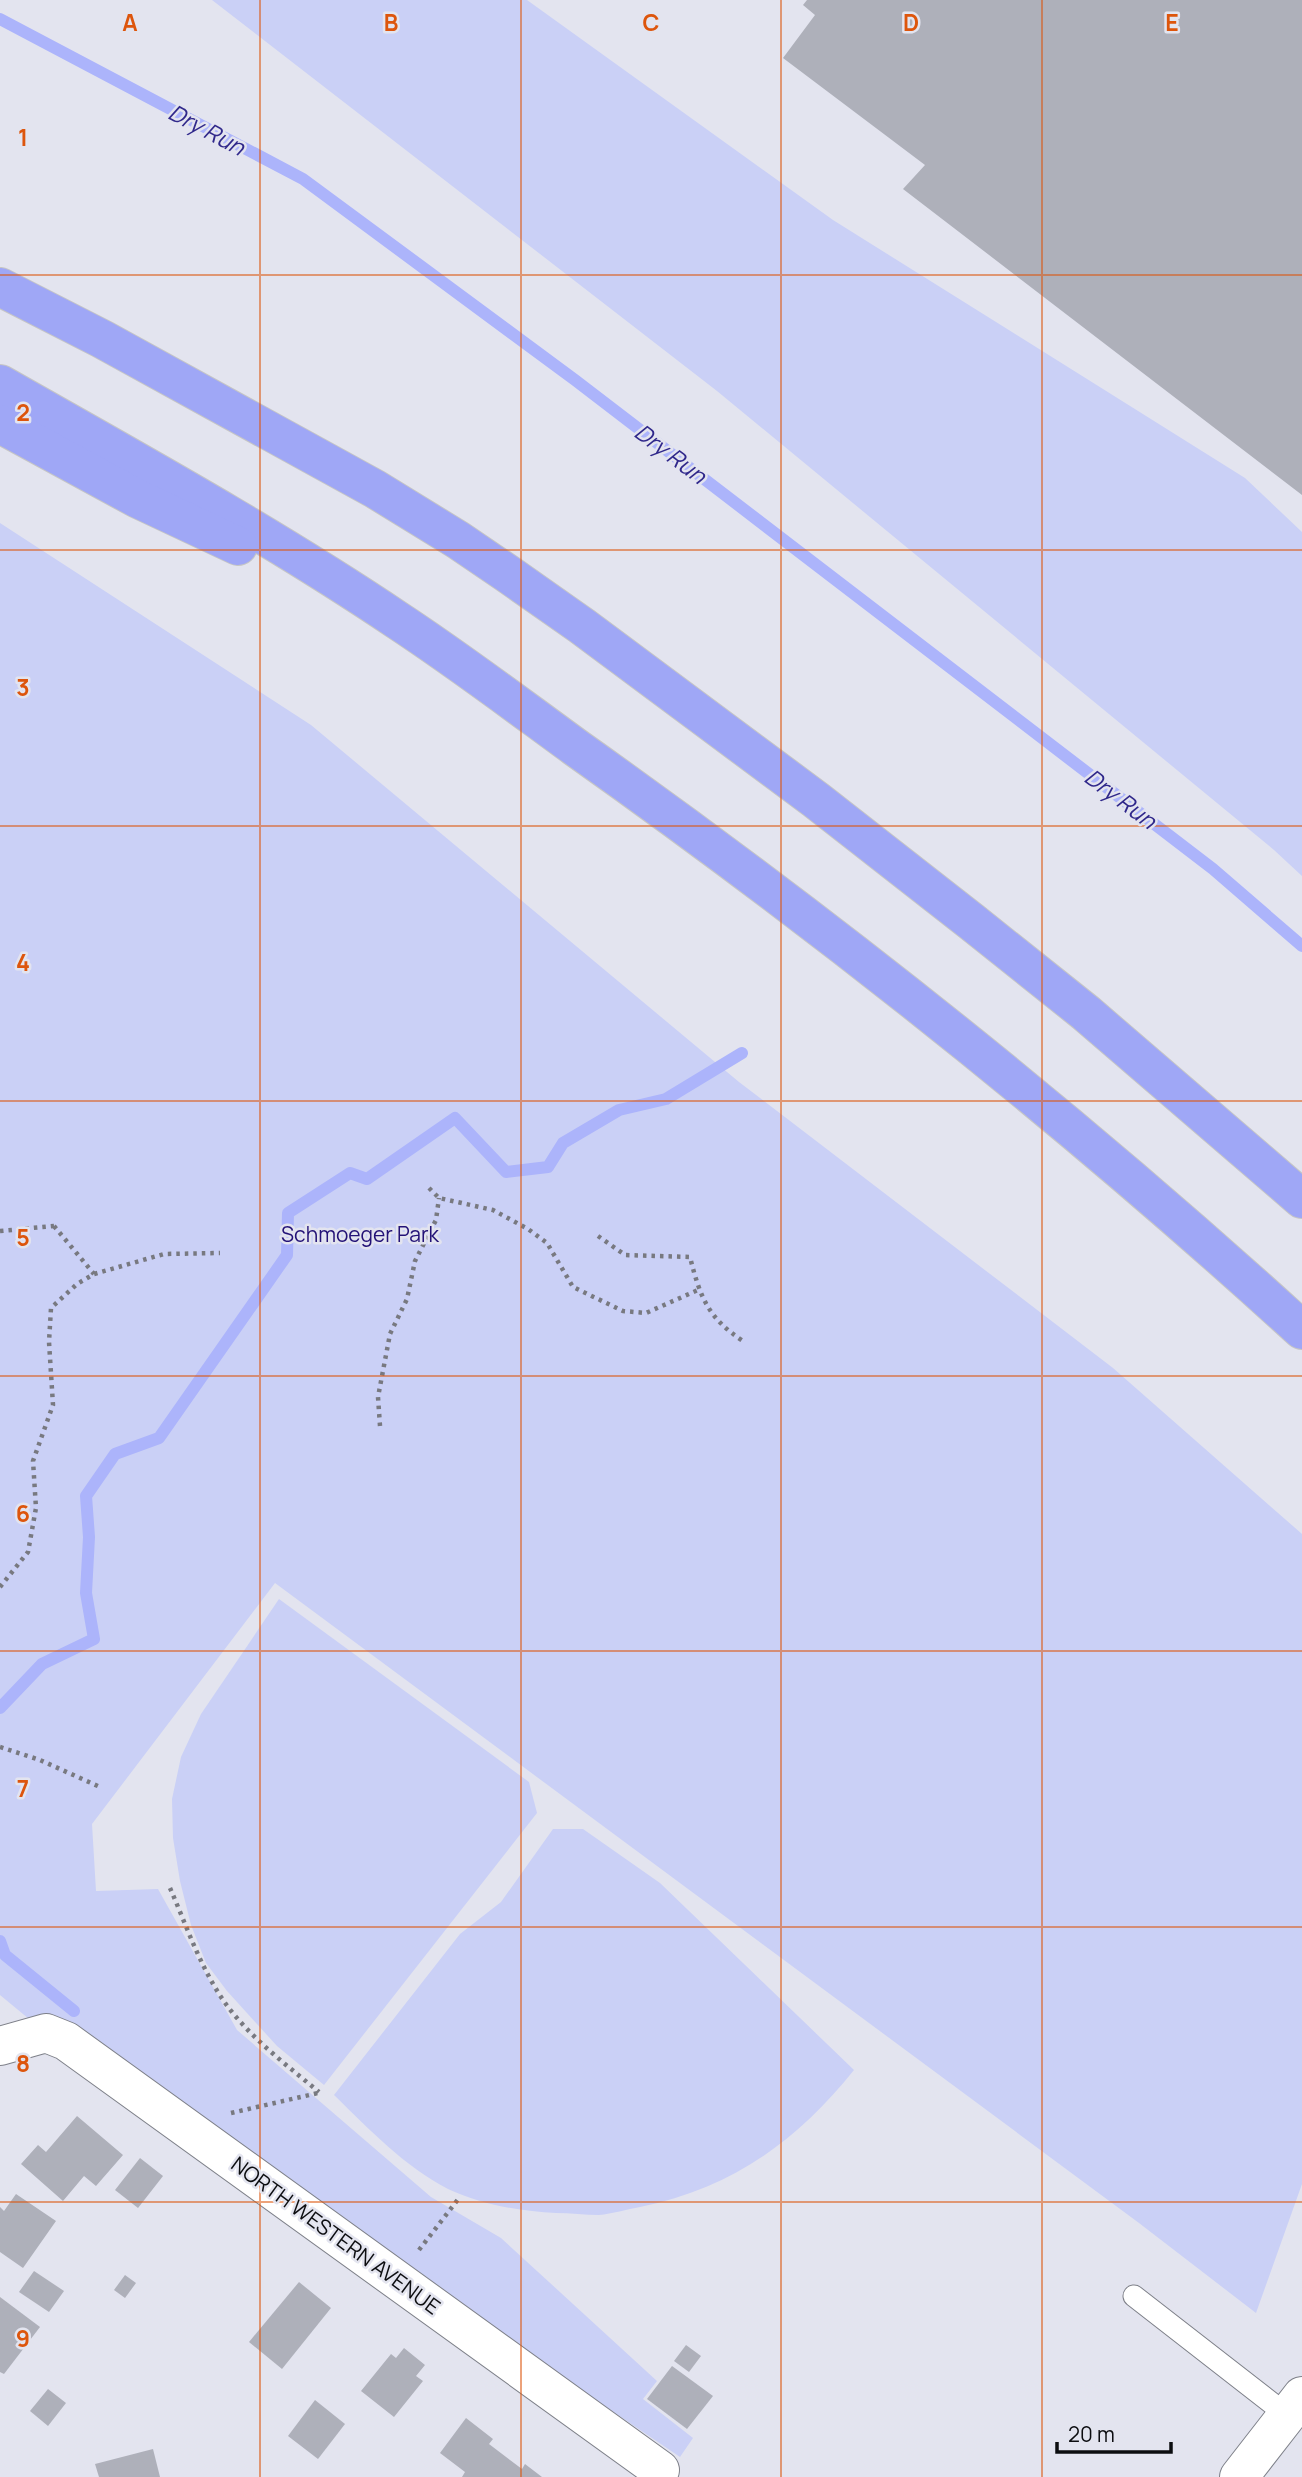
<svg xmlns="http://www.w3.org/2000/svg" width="1302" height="2477" font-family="Manrope,sans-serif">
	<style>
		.green { fill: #cad0f6 }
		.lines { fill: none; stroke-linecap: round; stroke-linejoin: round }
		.stream { stroke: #acb4fb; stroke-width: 12 }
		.building { fill: #aeb0ba }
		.service-casing { stroke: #7e8089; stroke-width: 23 }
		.minor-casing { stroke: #7e8089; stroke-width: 40 }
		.secondary-casing { stroke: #7e8089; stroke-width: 40 }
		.motorway-casing { stroke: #c5c5c6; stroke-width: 40 }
		.path { stroke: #787980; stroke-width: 4.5; stroke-dasharray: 3.5 5; stroke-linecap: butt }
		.service { stroke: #fff; stroke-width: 21 }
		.minor { stroke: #fff; stroke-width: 38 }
		.secondary { stroke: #fff; stroke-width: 38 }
		.motorway { stroke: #9fa7f6; stroke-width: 38 }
		.grid { fill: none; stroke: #dd550c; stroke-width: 2; stroke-opacity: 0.55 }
		.labels { text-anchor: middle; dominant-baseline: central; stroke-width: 5; stroke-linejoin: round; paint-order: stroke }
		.park-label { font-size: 21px; fill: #231277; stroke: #e3e4ef }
		.street-label { font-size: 21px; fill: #0c0d10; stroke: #e3e4ef }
		.water-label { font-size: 23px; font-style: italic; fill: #30288b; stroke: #e3e4ef }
		.grid-label { font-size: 23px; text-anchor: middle; font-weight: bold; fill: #dd550c; stroke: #e3e4ef; stroke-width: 5; stroke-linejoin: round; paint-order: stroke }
	</style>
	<rect width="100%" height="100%" fill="#e3e4ef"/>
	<g class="green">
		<path d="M212 0H527L833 220 1245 478 1302 532V876L1274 850 717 391Z"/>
		<path d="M0 523 311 725 739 1082 1113 1368 1302 1534V2184L1256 2313 1139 2223 275 1583 92 1824 96 1891 158 1889 237 2030 431 2197 501 2238 657 2381 643 2399 693 2438 680 2457 66 2041 46 2033 0 1995Z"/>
		<path d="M279 1599 529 1782 537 1813 324 2085 277 2046 227 1991 206 1963 191 1925 180 1881 173 1838 172 1799 181 1757 201 1714Z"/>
		<path d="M553 1829H583L660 1883 854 2070C796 2142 732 2188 640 2207 627 2209 612 2214 599 2215 585 2215 570 2213 556 2213 520 2211 482 2205 448 2189 404 2166 370 2130 334 2095L460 1934 501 1902Z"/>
	</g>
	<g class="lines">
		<g class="stream">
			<path d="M0 19 303 179 575 380 1213 869 1302 946"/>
			<path d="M0 1708 42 1664 94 1639 86 1593 89 1537 86 1496 115 1454 159 1438 287 1255 288 1213 350 1173 367 1179 455 1118 506 1172 548 1167 563 1143 619 1110 666 1099 742 1053"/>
			<path d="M0 1941 5 1955 74 2011"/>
		</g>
	</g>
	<g class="building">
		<path d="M807 0H1302V495L903 189 925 165 783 58 815 15 803 5Z"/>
		<path d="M77 2116 123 2155 96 2186 84 2176 63 2201 21 2164 38 2145 46 2152Z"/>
		<path d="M140 2158 163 2176 138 2208 115 2190Z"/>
		<path d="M16 2194 56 2221 23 2268 0 2252V2207L4 2211Z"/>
		<path d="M34 2271 64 2291 49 2312 19 2292Z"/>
		<path d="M125 2275 136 2283 125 2298 114 2290Z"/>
		<path d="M299 2282 331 2308 282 2369 249 2342Z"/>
		<path d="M0 2297 40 2327 4 2374 0 2372Z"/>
		<path d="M686 2345 701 2356 689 2372 674 2361Z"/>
		<path d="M404 2348 425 2365 416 2376 423 2381 394 2417 361 2391 391 2354 396 2358Z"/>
		<path d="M672 2366 713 2396 687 2429 647 2399Z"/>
		<path d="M48 2389 66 2403 48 2426 30 2411Z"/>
		<path d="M315 2400 345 2424 318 2459 288 2436Z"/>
		<path d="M466 2418 493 2439 489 2444 522 2469 525 2464 542 2477H462L465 2472 440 2453Z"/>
		<path d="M153 2449 160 2477H99L95 2464Z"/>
	</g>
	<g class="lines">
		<g class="service-casing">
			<path id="service" d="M1134 2296 1287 2415"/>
		</g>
		<g class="minor-casing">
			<path id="minor" d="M0 2046 46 2033 66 2041 660 2470"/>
		</g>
		<g class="secondary-casing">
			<path id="secondary" d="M1239 2477 1302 2396"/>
		</g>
		<g class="motorway-casing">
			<g id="motorway">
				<path d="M0 287 102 339 375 489 458 540 508 574 582 626 816 800 972 922 1086 1013 1302 1199"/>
				<path d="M0 384C134 460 269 534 397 620 458 660 516 704 575 747 829 927 1072 1120 1302 1330"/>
				<path d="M0 424 138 499 238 546"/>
			</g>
		</g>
		<g class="path">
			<path d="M429 1188 439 1198 493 1210 528 1229 547 1243 573 1287 623 1311 646 1313 698 1290"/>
			<path d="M54 1226 94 1274"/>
			<path d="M0 1231 54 1226 57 1223"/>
			<path d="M598 1236 625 1255 690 1257C700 1297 708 1318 743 1341"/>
			<path d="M380 1426 378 1397 390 1334 407 1299 415 1261 436 1220 439 1198"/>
			<path d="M0 1587 28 1552 36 1508 33 1461 53 1405 49 1342 51 1308 77 1284 94 1274 164 1254 220 1253"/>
			<path d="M0 1747 40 1760 100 1787"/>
			<path d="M170 1888C188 1929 203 1976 232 2012 257 2043 289 2067 319 2092"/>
			<path d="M231 2113 318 2093"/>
			<path d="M419 2250 459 2198"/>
		</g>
		<use href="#service" class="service"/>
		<use href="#minor" class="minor"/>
		<use href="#secondary" class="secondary"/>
		<use href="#motorway" class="motorway"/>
	</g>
	<path class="grid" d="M260 0V2477M521 0V2477M781 0V2477M1042 0V2477M0 275H1302M0 550H1302M0 826H1302M0 1101H1302M0 1376H1302M0 1651H1302M0 1927H1302M0 2202H1302"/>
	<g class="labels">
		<g class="park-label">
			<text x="360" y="1234">Schmoeger Park</text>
		</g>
		<g class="street-label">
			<text transform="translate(336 2235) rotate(36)">NORTH WESTERN AVENUE</text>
		</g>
		<g class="water-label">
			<text transform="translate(207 129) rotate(28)">Dry Run</text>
			<text transform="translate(671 453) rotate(37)">Dry Run</text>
			<text transform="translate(1121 798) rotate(37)">Dry Run</text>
		</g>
	</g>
	<g class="grid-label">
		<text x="130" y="31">A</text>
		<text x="391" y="31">B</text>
		<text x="651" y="31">C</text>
		<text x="911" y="31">D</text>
		<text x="1172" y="31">E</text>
		<text x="23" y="146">1</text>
		<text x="23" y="421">2</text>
		<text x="23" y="696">3</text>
		<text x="23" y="971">4</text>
		<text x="23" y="1246">5</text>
		<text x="23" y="1522">6</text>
		<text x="23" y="1797">7</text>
		<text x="23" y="2072">8</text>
		<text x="23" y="2347">9</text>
	</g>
	<path d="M1057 2442v10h114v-10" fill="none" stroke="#0c0d10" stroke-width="3.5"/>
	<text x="1068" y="2442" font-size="21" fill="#0c0d10" stroke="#e3e4ef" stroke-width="5" paint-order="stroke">20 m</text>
</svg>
